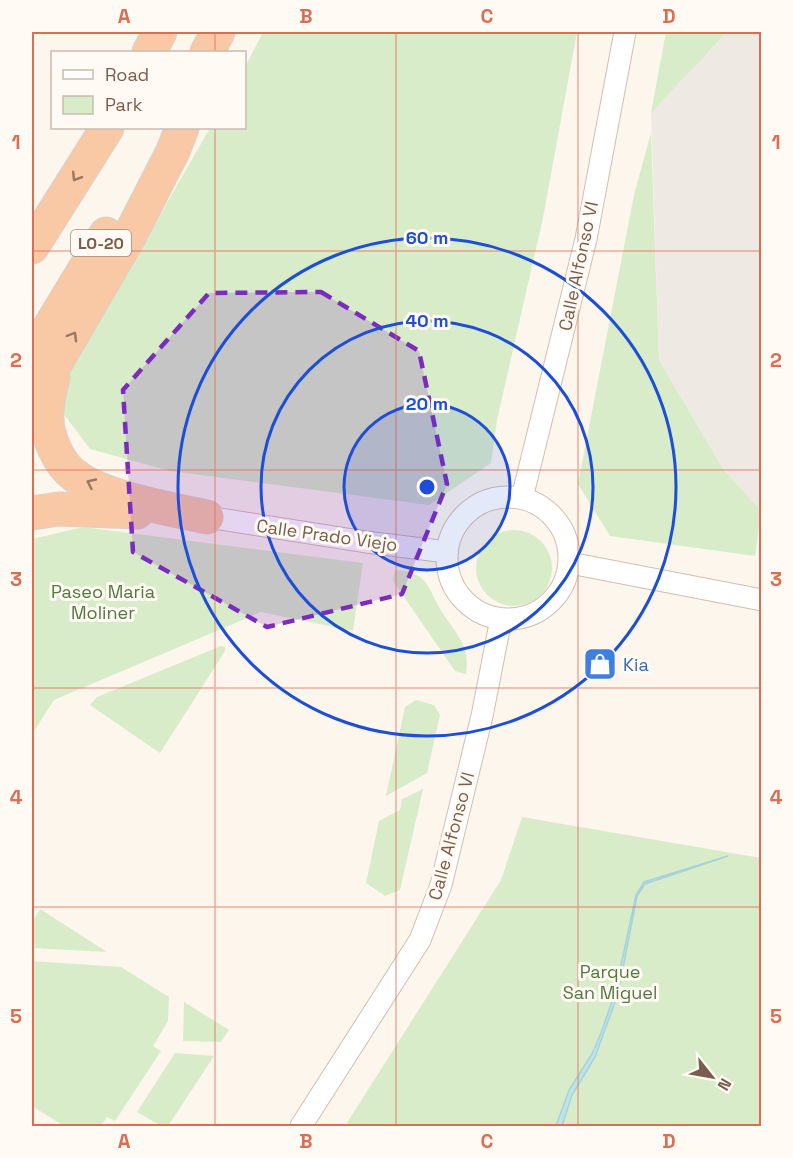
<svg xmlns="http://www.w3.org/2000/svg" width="793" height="1158" font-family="'Space Grotesk',sans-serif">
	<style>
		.industrial { fill: #efe9e4 }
		.green { fill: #d8ecc9 }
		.water { fill: #bfe3e8; stroke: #a5d3da; stroke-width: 1.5 }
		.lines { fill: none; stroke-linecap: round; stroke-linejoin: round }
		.minor-casing { stroke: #d1beb0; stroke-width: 23 }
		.trunk-casing { stroke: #dad1cd; stroke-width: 35 }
		.minor { stroke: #fff; stroke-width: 21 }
		.trunk { stroke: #f9c8a4; stroke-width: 33 }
		.oneway { stroke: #9a7763 }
		.marked { fill: #7b2cbf; fill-opacity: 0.2; stroke: #7b2cbf; stroke-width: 4.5; stroke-dasharray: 12 8; stroke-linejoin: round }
		.grid { fill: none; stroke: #dc6d51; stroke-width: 1.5; stroke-opacity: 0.55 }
		.ring { fill: none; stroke: #1d4ed8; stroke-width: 3 }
		.labels { text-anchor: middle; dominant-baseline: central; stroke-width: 6; stroke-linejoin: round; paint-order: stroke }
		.shield { fill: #fffaf3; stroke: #a28b7f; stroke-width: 1.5 }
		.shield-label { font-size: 16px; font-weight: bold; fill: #7a5c4d }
		.street-label { font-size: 18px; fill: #7a5c4d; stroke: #fffaf3 }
		.park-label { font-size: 18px; fill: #537a41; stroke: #fffaf3 }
		.shop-label { font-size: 18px; fill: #366cbe; stroke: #fffaf3; text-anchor: start }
		.centre { fill: #1d4ed8; stroke: #fffaf3; stroke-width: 3 }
		.ring-label { font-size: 18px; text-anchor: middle; font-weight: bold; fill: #1d4ed8; stroke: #fffaf3; stroke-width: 6; stroke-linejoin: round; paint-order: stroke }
		.neatline { fill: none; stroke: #dc6d51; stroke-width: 2 }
		.grid-label { font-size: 20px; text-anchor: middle; font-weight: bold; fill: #dc6d51 }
	</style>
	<rect width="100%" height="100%" fill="#fdf6ec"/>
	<path class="industrial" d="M727 32H761V511L723 469 659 360 651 113Z"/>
	<g class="green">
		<path d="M263 32H577L543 218 497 420 491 463 429 505 170 471 90 449 60 409 68 375 210 128H244L245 67Z"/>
		<path d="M666 32H727L651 113Z"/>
		<path d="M651 133 659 360 723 469 761 511 755 556 610 536 578 484 634 195Z"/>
		<path d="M83 527 363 563 353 631 261 612 54 700 32 734V539Z"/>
		<circle cx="514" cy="568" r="38"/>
		<path d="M395 570C430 571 428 591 444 615 457 635 471 647 466 674L455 671 393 581Z"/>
		<path d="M221 646 225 647V651L160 753 90 705 97 697Z"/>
		<path d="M416 700 434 705 440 715 427 773 386 796 405 707Z"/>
		<path d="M423 789 400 890 385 896 366 883 379 821 400 810 402 799Z"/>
		<path d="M522 817 761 858V1126H345L501 880Z"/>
		<path d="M40 909 107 952 32 948V923Z"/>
		<path d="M32 961 121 967 169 997 168 1021 153 1046 161 1051 115 1121 107 1117 101 1126H64L32 1106Z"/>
		<path d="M184 1002 229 1030 221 1042 183 1041Z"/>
		<path d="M175 1053 214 1056 168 1126H161L137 1112Z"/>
	</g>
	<path class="water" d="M728 856 645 884 637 896 618 994 595 1057 572 1095 562 1126H556L569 1090 592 1054 601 1033 615 993 636 895 644 882Z"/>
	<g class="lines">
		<g class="minor-casing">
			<g id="minor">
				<circle cx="508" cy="558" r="61"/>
				<path d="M522 498 586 239 625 32"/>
				<path d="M207 517 366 542 447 552"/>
				<path d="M570 563 762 600"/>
				<path d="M301 1126 420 940 441 885 482 716 501 619"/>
			</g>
		</g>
		<g class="trunk-casing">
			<g id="trunk">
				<path d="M149 52 160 32"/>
				<path d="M207 52 218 32"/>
				<path d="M32 247 107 128"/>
				<path d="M32 356 106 234"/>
				<path d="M53 377C50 390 46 404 47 418 47 437 59 464 74 475 103 498 171 509 207 517"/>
				<path d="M32 404 129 237 173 151 182 128"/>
				<path d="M32 513 59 509 137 512"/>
			</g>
		</g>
		<use href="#minor" class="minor"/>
		<use href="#trunk" class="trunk"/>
	</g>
	<defs><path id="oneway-chevron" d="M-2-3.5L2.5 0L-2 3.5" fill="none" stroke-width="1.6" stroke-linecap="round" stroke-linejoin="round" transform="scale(1.5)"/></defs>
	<g class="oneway">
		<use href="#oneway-chevron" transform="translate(76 177) rotate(122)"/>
		<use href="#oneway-chevron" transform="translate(73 336) rotate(-60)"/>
		<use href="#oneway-chevron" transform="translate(91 483) rotate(-155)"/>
	</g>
	<path class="marked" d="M321 292 419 351 447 484 402 594 267 627 133 552 123 390 209 293Z"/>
	<path class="grid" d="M215 32V52M396 32V1126M578 32V1126M215 128V1126M32 251H762M32 470H762M32 688H762M32 907H762"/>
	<circle cx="427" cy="487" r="83" fill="#1d4ed8" fill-opacity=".12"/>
	<g class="ring">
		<circle cx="427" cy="487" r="83"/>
		<circle cx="427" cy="487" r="166"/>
		<circle cx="427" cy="487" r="249"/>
	</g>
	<defs>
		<g id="shop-square" transform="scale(1.725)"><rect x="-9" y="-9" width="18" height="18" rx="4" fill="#3f7fe0" stroke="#fffaf3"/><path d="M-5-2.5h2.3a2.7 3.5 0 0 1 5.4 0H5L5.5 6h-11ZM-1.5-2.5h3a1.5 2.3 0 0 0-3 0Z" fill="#fff"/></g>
	</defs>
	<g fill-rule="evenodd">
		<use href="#shop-square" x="600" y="664"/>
	</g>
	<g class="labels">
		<rect class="shield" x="71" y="230" width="60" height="26" rx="4.5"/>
		<g class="shield-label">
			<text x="101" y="243">LO-20</text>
		</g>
		<g class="street-label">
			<text transform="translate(578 266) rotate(-78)">Calle Alfonso VI</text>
			<text transform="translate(327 535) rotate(8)">Calle Prado Viejo</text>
			<text transform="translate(451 836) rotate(-75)">Calle Alfonso VI</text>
		</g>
		<g class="park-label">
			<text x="103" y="591">Paseo Maria<tspan x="103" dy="21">Moliner</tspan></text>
			<text x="610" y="971">Parque<tspan x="610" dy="21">San Miguel</tspan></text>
		</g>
		<g class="shop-label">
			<text x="623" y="664">Kia</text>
		</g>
	</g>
	<circle cx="427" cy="487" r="9" class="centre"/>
	<g class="ring-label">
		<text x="427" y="244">60 m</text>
		<text x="427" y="327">40 m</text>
		<text x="427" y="410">20 m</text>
	</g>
	<rect width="793" height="1158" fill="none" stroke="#fffaf3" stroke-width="66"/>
	<rect x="51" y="51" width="195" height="78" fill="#fffaf3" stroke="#cabbb1" stroke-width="1.5"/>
	<rect x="63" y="70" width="30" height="9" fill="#ffffff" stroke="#cabbb1" stroke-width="1.5"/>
	<text x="105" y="81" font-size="18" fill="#7a5c4d">Road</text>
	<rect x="63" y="96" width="30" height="18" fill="#d8ecc9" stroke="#cabbb1" stroke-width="1.5"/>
	<text x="105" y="111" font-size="18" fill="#7a5c4d">Park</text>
	<g transform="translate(712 1077) rotate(121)" stroke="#fffaf3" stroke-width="4.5" paint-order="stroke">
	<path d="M0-4.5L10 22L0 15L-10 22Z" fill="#7a5c4d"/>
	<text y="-9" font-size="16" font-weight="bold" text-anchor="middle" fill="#7a5c4d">N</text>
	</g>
	<rect x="33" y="33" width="727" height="1092" class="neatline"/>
	<g class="grid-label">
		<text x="124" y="23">A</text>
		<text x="306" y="23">B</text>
		<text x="487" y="23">C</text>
		<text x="669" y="23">D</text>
		<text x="16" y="149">1</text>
		<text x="776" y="149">1</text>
		<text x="16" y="367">2</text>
		<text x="776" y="367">2</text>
		<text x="16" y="586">3</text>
		<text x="776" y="586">3</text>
		<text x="16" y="804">4</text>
		<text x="776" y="804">4</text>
		<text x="16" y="1023">5</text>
		<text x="776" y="1023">5</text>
		<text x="124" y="1148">A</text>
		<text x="306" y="1148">B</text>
		<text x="487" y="1148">C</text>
		<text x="669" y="1148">D</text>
	</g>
</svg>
